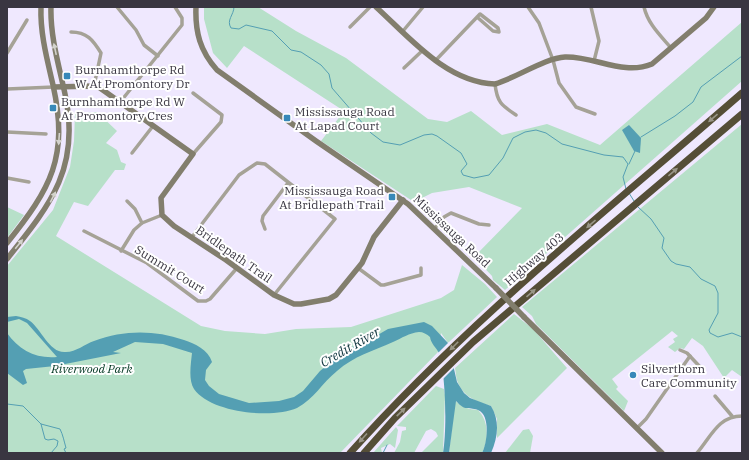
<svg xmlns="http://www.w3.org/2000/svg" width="749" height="460" font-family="'IBM Plex Serif',serif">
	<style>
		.green { fill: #b7e0c9 }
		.water { fill: #549fb3 }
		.pier { fill: #efe8fe }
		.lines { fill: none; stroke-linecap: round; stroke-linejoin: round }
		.stream { stroke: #549fb3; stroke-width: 1 }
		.street { stroke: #a5a296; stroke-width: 3.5 }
		.secondary { stroke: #827e6d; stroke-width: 5.5 }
		.highway { stroke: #554e37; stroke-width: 7 }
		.secondary-bridge { stroke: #827e6d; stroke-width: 5.5 }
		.oneway { fill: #d3d2cc }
		.oneway2 { fill: #999587 }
		.poi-dot { fill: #3788b9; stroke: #fff; stroke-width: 1.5 }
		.labels { text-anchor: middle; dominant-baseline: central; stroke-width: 4; stroke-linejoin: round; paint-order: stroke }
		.poi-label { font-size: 12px; fill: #393641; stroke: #fff; text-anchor: start }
		.street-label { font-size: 12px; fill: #393641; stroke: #fff }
		.park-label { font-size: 12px; font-style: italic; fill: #003621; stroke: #fff }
		.water-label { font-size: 13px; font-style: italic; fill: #10353e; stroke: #fff }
	</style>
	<rect width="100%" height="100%" fill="#efe8fe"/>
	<g class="green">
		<path d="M204 7H258L296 31 346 58 428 119 447 122 471 111 502 135 547 124 600 145 742 22V81L505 290 493 280 492 276 474 257 522 208 469 187 432 193 414 202 321 141 344 111 244 46 227 68 213 53 204 19Z"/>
		<path d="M97 112 117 131 106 143 117 150 121 162 126 164 124 170H115L88 206 74 202 56 236 201 326 225 331 265 334 296 329 351 327 441 298 454 290 462 265 485 284 497 297 448 343 441 333 438 352 340 453H7V266L53 210 70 167 74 141 75 113Z"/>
		<path d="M742 124V377L732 370 724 378 703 346 692 338 684 349 680 348 675 352 668 347 675 342 673 339 678 336 672 331 612 379 618 387 616 389 628 401 624 411 536 324 532 316 522 307Z"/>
		<path d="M7 207 24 215 7 238Z"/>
		<path d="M514 314 533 329 567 368 497 438V419L491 406C477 402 464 397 458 383 456 379 456 373 455 368Z"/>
		<path d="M436 386 444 389 445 395 443 453H421L438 436 436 432 431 429 426 431 414 453H394L400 442 402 431 406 430V427L397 426Z"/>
		<path d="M455 400C462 408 469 409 478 410 489 421 489 440 482 453H449Z"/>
		<path d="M396 427 398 430 395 448 390 444 381 448 382 453H373Z"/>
		<path d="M529 429 533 436 530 453H505L523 430Z"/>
	</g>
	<g class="water">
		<path d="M629 125 641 138 640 153 634 151 622 130Z"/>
		<path d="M16 316C21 317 26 318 30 321 41 329 50 354 66 352 76 352 85 344 94 341 124 330 154 330 184 340 195 344 208 349 212 362L206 370 205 380 209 386 219 394 249 403 279 401 294 397 303 391 320 371 345 350 369 340 388 329 424 322 432 326 448 343 457 382 464 393 470 398 491 406C500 421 498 437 491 453H482C487 444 491 415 478 410 467 406 466 412 456 401L449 453H443C447 430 446 375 439 353 436 347 431 344 430 337 427 334 423 332 419 332 409 333 402 338 393 342 373 351 354 356 337 371 322 383 314 399 297 408 272 419 211 413 194 389 188 380 191 363 192 353L163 344 135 342 113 352 121 353 55 366 26 369 23 371 27 383 23 385 7 373V333C19 350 36 359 57 357L27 323 19 319 7 322V317Z"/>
	</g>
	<path class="pier" d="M449 342 456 366 441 381 437 354Z"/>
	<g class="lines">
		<g class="stream">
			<path d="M234 7C234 15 226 20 231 28L239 29 246 25 272 31 291 50 301 52 321 65 329 74 332 88 371 133 383 142 400 145 424 135 432 134 437 136 461 153 467 164 461 171 463 175 474 178 489 175 503 158 513 138 525 132 536 130 546 133 562 144 604 155 623 157 628 164 623 177 626 189"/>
			<path d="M641 137 675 116 693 102 701 87 742 56"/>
			<path d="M629 164 635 151"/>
			<path d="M629 193 634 201"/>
			<path d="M638 207 651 219 664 238 662 248 671 261 676 264 690 267 701 279 715 286 718 293V313L709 330 710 333 718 337 732 333 742 337"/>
			<path d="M7 404 23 406 41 424 60 429C63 435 64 441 66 448L64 449 66 453"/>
			<path d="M41 424 45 439 48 440 54 439 58 441 57 446 51 453"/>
			<path d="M383 453 387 445"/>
		</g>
		<g class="street">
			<path d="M117 7 136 30 144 45 158 56"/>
			<path d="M528 7 539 23 553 60 559 83 576 107 595 114"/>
			<path d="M591 7 599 41 594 61"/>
			<path d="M644 7C648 24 660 35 671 48"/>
			<path d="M350 27 370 7"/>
			<path d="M403 31 423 7"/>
			<path d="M71 32C87 32 93 40 101 53L94 86"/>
			<path d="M7 53 27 20"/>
			<path d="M435 61 480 14 498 28 499 32 493 31 477 17"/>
			<path d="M404 68 423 50"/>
			<path d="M495 84C497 102 501 105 516 115"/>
			<path d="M7 89 54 87"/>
			<path d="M193 93 222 115 221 122 193 154"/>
			<path d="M121 101 182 25V18L175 7"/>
			<path d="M7 132 46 134"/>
			<path d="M132 153 153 126"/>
			<path d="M7 178 29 182"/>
			<path d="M127 201 135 209 142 223"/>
			<path d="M435 228 444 217 451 213 479 224 489 225"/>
			<path d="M265 229 262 221 263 216 288 183"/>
			<path d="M84 231 147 263 198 301H206L210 299 237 268"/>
			<path d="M192 237 239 175 257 163 265 164 335 219 274 295"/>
			<path d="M121 251 134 230 142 223 162 215"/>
			<path d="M358 268 381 285H384L421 275V268"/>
			<path d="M680 350 687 353 702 369"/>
			<path d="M715 396 732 416"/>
			<path d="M637 428 646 419 690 356"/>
			<path d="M697 453C711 437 718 416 742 416"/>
		</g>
		<g class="secondary">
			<path d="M196 7C195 32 200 51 217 70L316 141 408 204 496 288"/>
			<path d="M376 7C409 37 447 83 495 84 516 78 545 58 565 57 595 56 623 76 652 64L706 18 714 7"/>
			<path d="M54 87 94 86 100 88 193 154 161 198 162 215 174 226 226 260 274 295 294 304H301L329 299 336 295 362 263 374 237 403 200"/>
			<path d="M7 243C51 188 69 157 53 85 47 59 40 33 41 7"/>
			<path d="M7 259C50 205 81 168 65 94 59 66 50 36 51 7"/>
			<path d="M524 317 662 453"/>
		</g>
		<g class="highway">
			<path d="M350 453C468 321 609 209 742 93"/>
			<path d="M364 453 395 418 473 342 742 114"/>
		</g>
		<path class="secondary-bridge" d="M496 288 524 317"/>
	</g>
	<defs><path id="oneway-solid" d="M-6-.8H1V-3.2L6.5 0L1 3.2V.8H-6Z"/></defs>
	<g class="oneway">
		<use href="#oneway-solid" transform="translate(55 49) rotate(-102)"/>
		<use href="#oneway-solid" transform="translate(59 139) rotate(94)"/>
		<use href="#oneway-solid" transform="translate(53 197) rotate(-63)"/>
		<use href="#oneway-solid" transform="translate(19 244) rotate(-51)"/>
	</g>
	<g class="oneway2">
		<use href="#oneway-solid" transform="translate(713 118) rotate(139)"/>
		<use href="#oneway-solid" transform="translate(673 172) rotate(-40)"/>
		<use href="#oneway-solid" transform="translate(591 224) rotate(139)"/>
		<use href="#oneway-solid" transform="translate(531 293) rotate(-41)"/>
		<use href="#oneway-solid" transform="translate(454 346) rotate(135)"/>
		<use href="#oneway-solid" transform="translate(401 412) rotate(-44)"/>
		<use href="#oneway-solid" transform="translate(363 438) rotate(132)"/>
	</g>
	<g class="poi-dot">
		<rect x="63" y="72" width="8" height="8" rx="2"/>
		<rect x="49" y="104" width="8" height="8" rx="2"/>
		<rect x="283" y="114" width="8" height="8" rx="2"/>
		<rect x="388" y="193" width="8" height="8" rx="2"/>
		<circle cx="633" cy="375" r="4"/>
	</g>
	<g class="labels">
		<g class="poi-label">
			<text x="75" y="69">Burnhamthorpe Rd<tspan x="75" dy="14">W At Promontory Dr</tspan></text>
			<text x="61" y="101">Burnhamthorpe Rd W<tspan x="61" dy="14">At Promontory Cres</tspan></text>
			<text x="295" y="111">Mississauga Road<tspan x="295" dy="14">At Lapad Court</tspan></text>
			<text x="384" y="190" text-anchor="end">Mississauga Road<tspan x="384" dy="14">At Bridlepath Trail</tspan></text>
			<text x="641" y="368">Silverthorn<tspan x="641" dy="14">Care Community</tspan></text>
		</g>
		<g class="street-label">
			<text transform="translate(452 231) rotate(43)">Mississauga Road</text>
			<text transform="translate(234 254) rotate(35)">Bridlepath Trail</text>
			<text transform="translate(534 259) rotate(-41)">Highway 403</text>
			<text transform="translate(170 269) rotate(32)">Summit Court</text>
		</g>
		<g class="park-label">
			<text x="92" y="368">Riverwood Park</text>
		</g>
		<g class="water-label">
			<text transform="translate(350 347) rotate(-30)">Credit River</text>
		</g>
	</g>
	<rect width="749" height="460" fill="none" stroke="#393641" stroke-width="16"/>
</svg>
